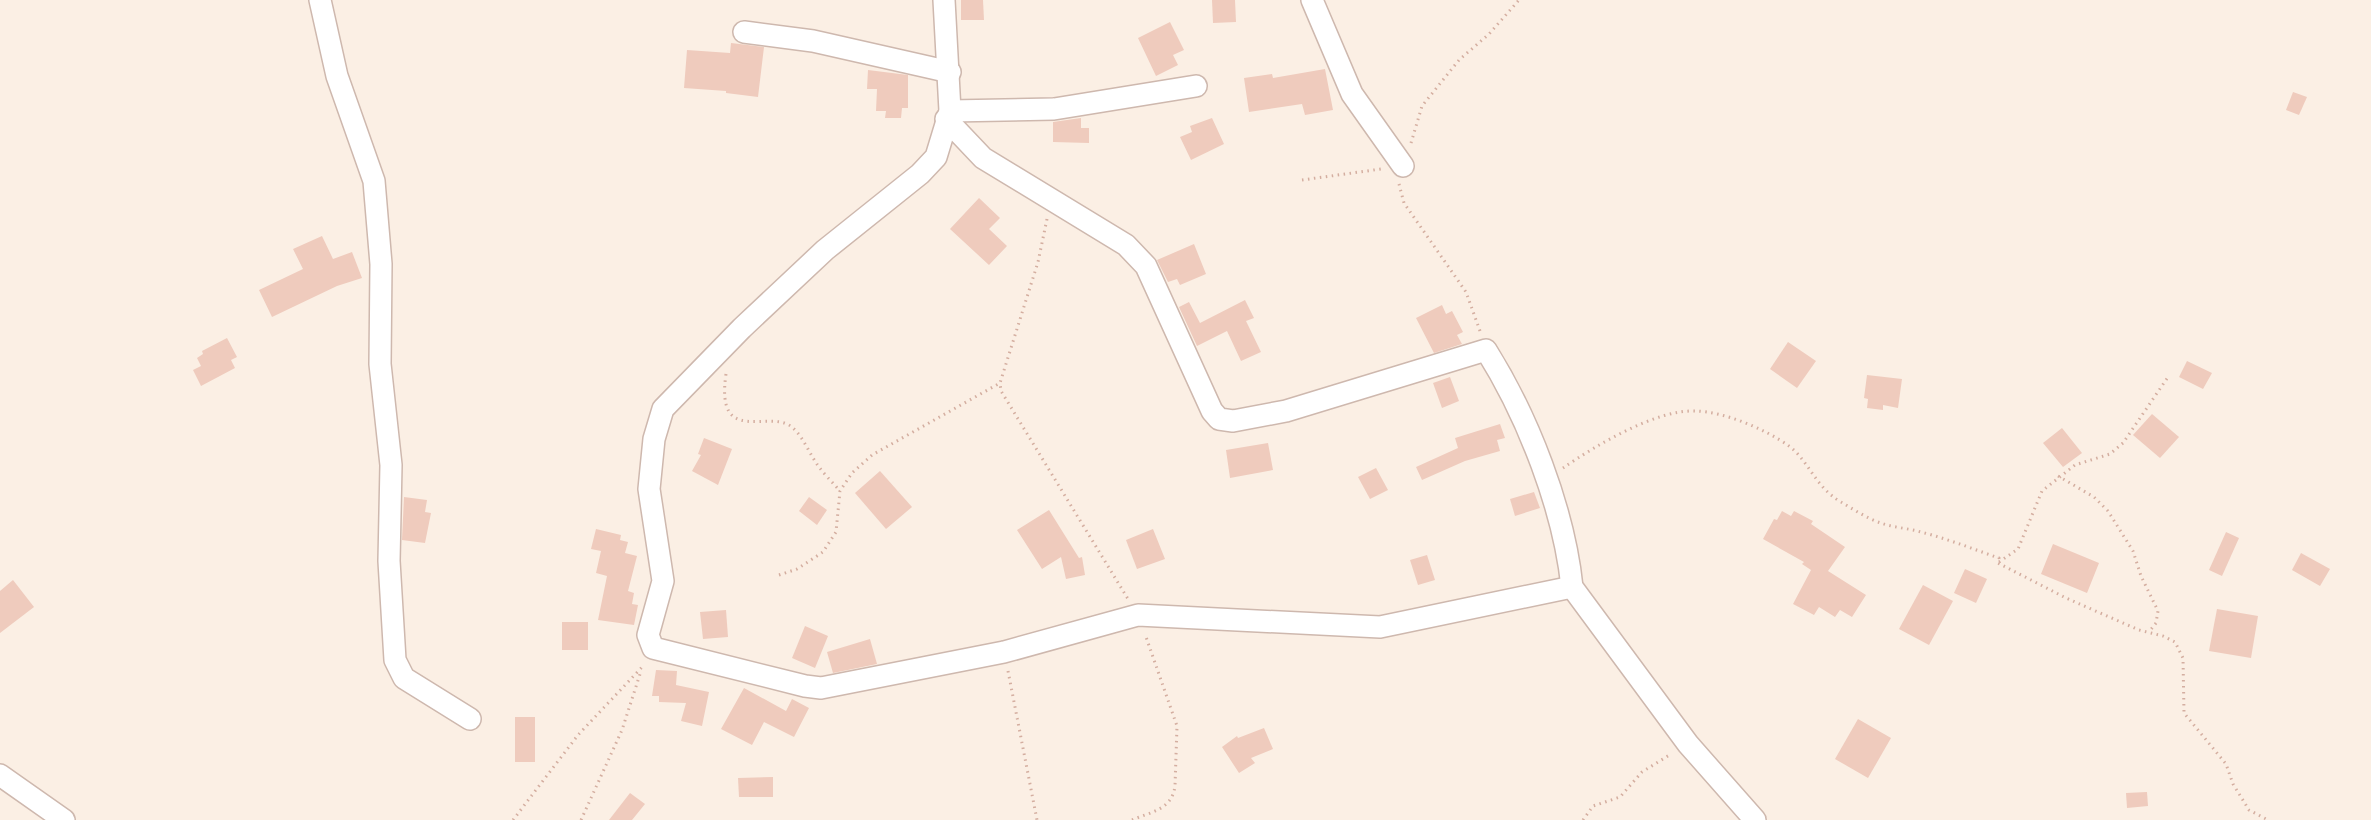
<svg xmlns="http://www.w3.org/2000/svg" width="2371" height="820" font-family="'Source Sans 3',sans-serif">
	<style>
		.building { fill: #efcbbd }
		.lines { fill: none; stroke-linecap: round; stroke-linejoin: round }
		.minor-casing { stroke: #ceb8ae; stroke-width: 24 }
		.path { stroke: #d4aea0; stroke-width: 3; stroke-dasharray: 1.5 4.5; stroke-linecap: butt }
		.minor { stroke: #fff; stroke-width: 21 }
	</style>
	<rect width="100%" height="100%" fill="#fbefe4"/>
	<g class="building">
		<path d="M961 0H983L984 20H961Z"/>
		<path d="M1212 0H1235L1236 22 1213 23Z"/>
		<path d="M1170 22 1184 50 1173 55 1178 65 1156 76 1138 38Z"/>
		<path d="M731 43 764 47 758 97 726 93V91L684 88 687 50 730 53Z"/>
		<path d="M1325 69 1333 110 1305 115 1302 104 1249 112 1244 78 1272 74 1273 78Z"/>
		<path d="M868 70 908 75V108H902L901 118H885L886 111H876L877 89H867Z"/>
		<path d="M2293 92 2307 97 2299 115 2286 110Z"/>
		<path d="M1081 118V128H1089V143L1053 142V122Z"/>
		<path d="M1212 118 1224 144 1191 160 1180 137 1192 132 1190 126Z"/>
		<path d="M979 198 1000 218 989 229 1007 246 989 265 950 229Z"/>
		<path d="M322 236 333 259 352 252 362 278 337 286 272 317 259 290 303 269 293 249Z"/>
		<path d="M1194 244 1206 274 1180 285 1177 279 1168 282 1157 260Z"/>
		<path d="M1245 300 1254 318 1246 321 1261 352 1241 361 1227 331 1197 346 1179 307 1189 302 1200 323Z"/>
		<path d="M1442 305 1446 314 1452 311 1463 332 1457 335 1462 344 1434 353 1416 318Z"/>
		<path d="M227 338 237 357 231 360 235 368 201 386 193 370 201 366 197 358 203 354 202 351Z"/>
		<path d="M1788 342 1816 361 1797 388 1770 369Z"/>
		<path d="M2187 361 2212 373 2203 389 2179 377Z"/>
		<path d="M1867 375 1902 379 1898 408 1883 405V410L1867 408 1868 399 1864 398Z"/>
		<path d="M1450 377 1459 401 1442 408 1433 383Z"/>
		<path d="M2152 414 2179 437 2160 458 2133 435Z"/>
		<path d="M1500 424 1505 438 1497 440 1500 451 1465 461 1422 480 1416 467 1458 448 1455 438Z"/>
		<path d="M2062 428 2082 453 2063 467 2043 443Z"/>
		<path d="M704 438 732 449 718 485 692 471 701 455 698 454Z"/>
		<path d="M1268 443 1273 470 1230 478 1226 450Z"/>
		<path d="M1376 468 1388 490 1370 499 1358 477Z"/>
		<path d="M880 471 912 507 886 529 855 493Z"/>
		<path d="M1534 492 1540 508 1515 516 1510 499Z"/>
		<path d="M404 497 427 500 425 512 431 513 425 543 402 540Z"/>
		<path d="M809 497 827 510 817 525 799 511Z"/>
		<path d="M1049 510 1079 558 1082 557 1085 575 1066 579 1061 557 1042 569 1017 530Z"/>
		<path d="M1782 511 1791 516 1794 511 1813 521 1811 524 1845 547 1828 571 1866 595 1852 617 1840 610 1835 617 1819 607 1814 615 1793 604 1811 570 1802 564 1804 562 1763 539 1774 519 1777 520Z"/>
		<path d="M596 529 621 535 620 540 628 542 625 553 637 556 628 591 634 593 632 604 638 605 634 625 598 620 607 576 596 573 601 551 591 549Z"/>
		<path d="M1153 529 1165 559 1137 569 1126 540Z"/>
		<path d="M2226 532 2239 538 2222 576 2209 570Z"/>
		<path d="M2053 544 2099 563 2087 593 2041 574Z"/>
		<path d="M2301 553 2330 569 2320 586 2292 570Z"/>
		<path d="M1427 555 1435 580 1418 585 1410 560Z"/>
		<path d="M1965 569 1987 579 1976 603 1954 593Z"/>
		<path d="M13 580 34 607 0 633V591Z"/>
		<path d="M1923 585 1953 601 1929 645 1899 629Z"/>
		<path d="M2217 609 2258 616 2251 658 2209 651Z"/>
		<path d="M726 610 728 637 703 639 700 612Z"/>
		<rect x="562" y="622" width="26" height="28"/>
		<path d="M805 626 828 636 815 668 792 658Z"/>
		<path d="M870 639 877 664 833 673 827 652Z"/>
		<path d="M656 670 677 671 676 685 709 692 702 726 681 721 686 703 659 702V696H652Z"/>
		<path d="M744 688 786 711 792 699 809 708 794 737 764 722 752 745 721 729Z"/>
		<rect x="515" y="717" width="20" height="45"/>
		<path d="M1858 719 1891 738 1868 778 1835 759Z"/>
		<path d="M1264 728 1273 749 1251 758 1255 763 1239 773 1222 747 1237 736 1238 738Z"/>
		<path d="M773 777V797H739L738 778Z"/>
		<path d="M2147 792 2148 806 2127 808 2126 793Z"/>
		<path d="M630 793 645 804 632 820H609Z"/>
	</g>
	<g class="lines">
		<g class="minor-casing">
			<g id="minor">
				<path d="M320 0 337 76 374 181 381 264 380 364 391 465 389 561 395 660 404 678 470 719"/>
				<path d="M944 0 950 111 936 157 920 174 825 250 742 328 663 409 654 439 649 489 663 581 648 635 653 648 805 686 821 688 1004 652 1138 615 1380 627 1572 587"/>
				<path d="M1312 0 1352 94 1403 166"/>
				<path d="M744 32 813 41 950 72"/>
				<path d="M950 111 1054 109 1196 86"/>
				<path d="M946 119 983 158 1126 245 1146 266 1212 411 1219 419 1233 421 1286 411 1486 350C1528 417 1564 509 1572 587L1688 744 1755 820"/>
				<path d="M0 775 64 820"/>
			</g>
		</g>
		<g class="path">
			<path d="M1411 143 1422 106 1459 60 1489 34 1519 0"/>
			<path d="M1302 180 1381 169"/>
			<path d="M1399 184 1404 203 1466 292 1480 331"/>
			<path d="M1047 219 1038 262 1000 383 1001 391 1128 599"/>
			<path d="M726 374C715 449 771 407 793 428 804 438 810 455 819 467 825 475 833 483 840 491"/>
			<path d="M1563 468C1595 446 1656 409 1696 411 1725 412 1765 429 1789 446 1810 462 1814 486 1841 502 1853 509 1868 519 1881 523 1894 528 1908 528 1921 532 1948 539 1973 549 1999 558L1998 563 2066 598 2139 630 2163 636 2175 642 2183 658 2184 713 2226 764 2233 784 2249 810 2268 820"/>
			<path d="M2058 476 2094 497 2108 511 2133 551 2141 576 2158 611 2156 623 2149 632"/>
			<path d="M1999 562 2018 549 2042 491 2075 465 2110 454 2123 443 2168 377"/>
			<path d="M779 575 797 569 823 552 836 532 840 491 852 473 872 455 1000 383"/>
			<path d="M1008 671 1037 820"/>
			<path d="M513 820 578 735 644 665"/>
			<path d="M581 820 622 730 641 671"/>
			<path d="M1132 820C1150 812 1172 810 1175 786L1177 726 1145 634"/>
			<path d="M1583 820 1593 806 1620 797 1642 772 1671 754"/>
		</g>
		<use href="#minor" class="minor"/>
	</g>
</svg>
